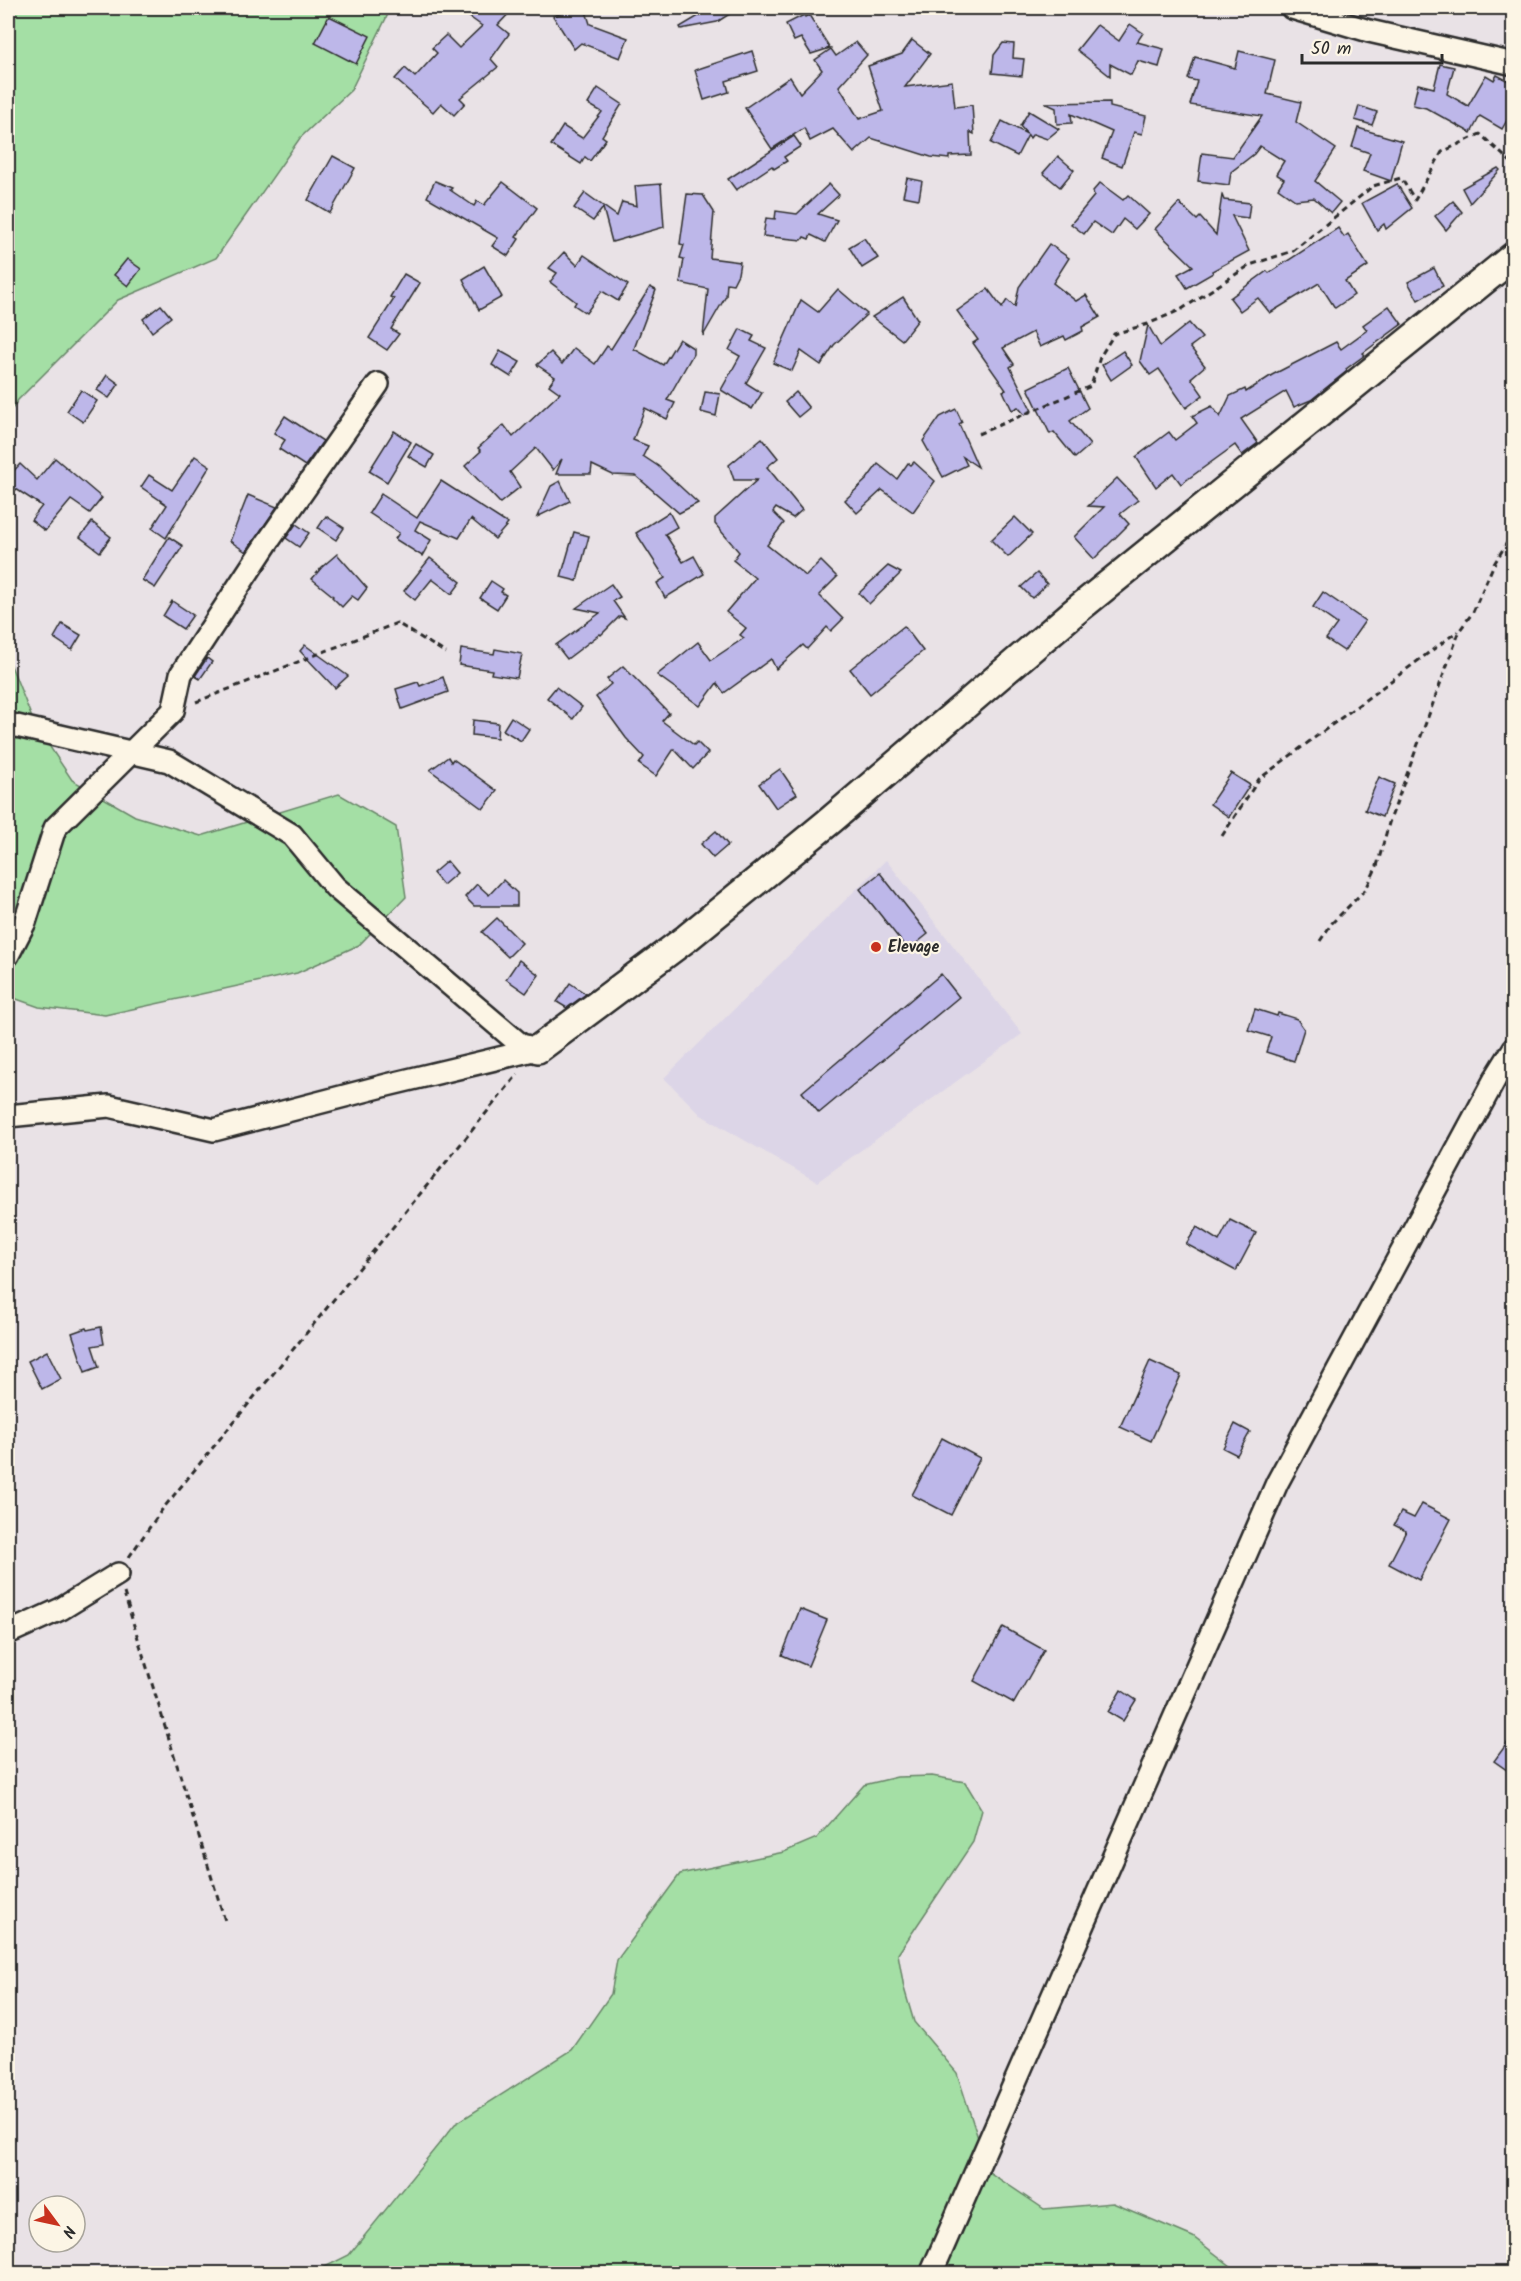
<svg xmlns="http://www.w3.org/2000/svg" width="1521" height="2281" font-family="Kalam,sans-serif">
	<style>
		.built { fill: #dcd5e7 }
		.green { fill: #a4dfa5; stroke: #688568; stroke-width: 1.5 }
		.building { fill: #bdb7e9; stroke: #2b2b2b; stroke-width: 1.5 }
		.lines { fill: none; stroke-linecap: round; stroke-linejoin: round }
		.minor-casing { stroke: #2b2b2b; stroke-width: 26 }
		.tertiary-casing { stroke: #2b2b2b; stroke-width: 32 }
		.path { stroke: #2b2b2b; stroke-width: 3; stroke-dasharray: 6 4.5; stroke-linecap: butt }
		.minor { stroke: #fcf5e5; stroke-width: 21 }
		.tertiary { stroke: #fcf5e5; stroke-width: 27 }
		.poi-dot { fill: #c8321e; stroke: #fcf5e5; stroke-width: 2 }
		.labels { text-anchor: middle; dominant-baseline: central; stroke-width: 4.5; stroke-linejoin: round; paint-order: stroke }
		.poi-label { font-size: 16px; font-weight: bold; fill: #2b2b2b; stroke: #fcf5e5; text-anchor: start }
	</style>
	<rect width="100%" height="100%" fill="#e9e2e6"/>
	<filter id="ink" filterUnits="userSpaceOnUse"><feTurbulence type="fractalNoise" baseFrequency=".0167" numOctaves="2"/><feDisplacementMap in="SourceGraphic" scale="12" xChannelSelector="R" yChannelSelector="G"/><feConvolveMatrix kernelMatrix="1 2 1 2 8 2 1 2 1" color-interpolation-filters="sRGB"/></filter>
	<g filter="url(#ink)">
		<path class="built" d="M886 860 1022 1034 817 1182 701 1115 664 1078Z"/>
		<g class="green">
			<path d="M8 8H391L351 90 300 138 216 258 118 300 18 400 8 415Z"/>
			<path d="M8 658 34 723 72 780 135 816 201 836 339 794 396 827 406 897 359 945 297 973 105 1015 39 1007 8 996Z"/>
			<path d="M932 1776 965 1782 982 1810 973 1842 898 1954 904 1988 914 2022 957 2073 989 2172 1044 2209 1113 2203 1193 2237 1240 2273 311 2274 349 2255 455 2124 572 2050 611 1994 617 1960 680 1874 784 1852 817 1838 864 1785 897 1777Z"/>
		</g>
		<g class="building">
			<path d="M457 8H514L498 25 509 34 491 59 498 67 460 98 465 103 454 115 441 103 433 112 395 79 405 68 415 77 437 53 432 48 446 35 459 48 482 26Z"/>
			<path d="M577 8H585L590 24 628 38 620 58 581 43 574 49 553 16Z"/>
			<path d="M712 8H739L717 22 681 29 680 27Z"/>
			<path d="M804 15 805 17 809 15 830 48 811 54 801 38 794 41 786 24Z"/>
			<path d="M329 16 370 36 356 64 315 43Z"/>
			<path d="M1130 24 1143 33 1137 42 1164 49 1159 67 1138 61 1131 75 1110 64V76L1077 50 1097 25 1119 41Z"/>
			<path d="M912 40 930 54 905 87 952 81 955 107 972 105 974 134 970 132 971 155 949 156V159L931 157 871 138 854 153 833 129 810 141 804 128 772 149 745 108 790 77 800 93 822 70 815 60 831 49 836 56 856 42 867 55 839 86 859 119 883 111 868 66 902 54Z"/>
			<path d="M1003 43 1014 44 1013 58 1024 59 1022 76 992 73 994 55Z"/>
			<path d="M752 51 758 71 726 81 729 92 704 100 695 70Z"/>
			<path d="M1239 51 1275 60 1267 94 1301 102 1296 122 1336 149 1315 181 1340 202 1331 213 1314 198 1295 200 1278 188 1284 179 1276 174 1284 161 1260 146 1254 154 1231 172 1229 185 1198 181 1202 153 1233 157 1262 116 1190 105 1197 81 1188 79 1195 57 1235 68Z"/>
			<path d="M1440 64 1454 67 1447 94 1468 106 1486 75 1494 80 1497 75 1514 84V108L1502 129 1480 116 1471 133 1426 108 1413 105 1418 84 1434 88Z"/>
			<path d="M598 88 622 104 602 136 606 139 590 161 585 157 581 164 551 145 563 126 582 138 602 112 588 104Z"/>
			<path d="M1110 102V107L1146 116 1142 134 1134 132 1122 166 1102 158 1112 132 1071 114 1072 123 1057 124 1056 108 1045 103Z"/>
			<path d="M1359 106 1377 112 1372 125 1355 120Z"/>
			<path d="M1029 111 1059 129 1047 139 1033 134 1030 138 1028 135 1017 156 991 143 1002 121 1027 134 1020 126Z"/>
			<path d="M1358 128 1402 141 1391 181 1363 171 1370 153 1352 147Z"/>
			<path d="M794 136 801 146 784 157 787 161 774 169 772 166 736 190 728 179Z"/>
			<path d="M333 156 355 168 330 213 308 200Z"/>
			<path d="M1058 156 1074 170 1060 187 1043 173Z"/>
			<path d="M1498 168 1500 170 1470 203 1462 188Z"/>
			<path d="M907 178 922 181 919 199 903 196Z"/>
			<path d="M435 181 452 188 450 190 474 206 477 201 484 205 503 182 537 208 516 237 519 239 508 256 492 246 498 238 427 197Z"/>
			<path d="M1100 183 1123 200 1128 195 1149 214 1135 229 1123 219 1112 235 1093 222 1084 234 1071 224 1094 196 1093 191Z"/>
			<path d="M661 184 664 227 612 242 603 208 593 221 574 208 585 193 617 216 622 202 637 206 635 186Z"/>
			<path d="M829 184 839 195 818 214 837 220 825 242 811 235 809 239 804 237 802 240 763 236 766 218 775 219 776 211 797 214Z"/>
			<path d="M1397 184 1412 208 1386 229 1384 224 1377 230 1362 203Z"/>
			<path d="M687 194 703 195 714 212 710 258 740 262 738 274 733 284 727 283 726 296 703 336 708 289 680 283 684 259 680 258 684 245 680 244Z"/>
			<path d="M1222 195 1224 200 1250 203 1248 218 1232 216 1249 251 1212 271 1213 273 1187 288 1178 274 1193 266 1155 229 1179 203 1197 220 1200 217 1216 235Z"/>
			<path d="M1453 201 1462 212 1446 230 1435 216Z"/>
			<path d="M1338 228 1344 237 1348 234 1368 266 1345 281 1354 295 1335 308 1319 283 1270 313 1258 298 1240 311 1230 298 1267 271 1269 273Z"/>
			<path d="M864 238 878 258 862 268 849 247Z"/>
			<path d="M1049 244 1069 258 1053 283 1076 301 1086 295 1100 317 1082 327 1083 331 1066 340 1064 336 1040 347 1033 332 1003 348 1014 364 1010 367 1032 411 1025 415 1018 407 1012 410 1003 391 1006 390 973 343 978 340 957 311 988 289 1002 308 1007 300 1015 307 1019 287Z"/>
			<path d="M564 252 577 265 584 255 628 285 618 301 602 291 586 313 574 305 576 302 550 282 557 273 549 268Z"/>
			<path d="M127 259 141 269 128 286 114 275Z"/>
			<path d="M484 266 502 297 479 310 463 279Z"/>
			<path d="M1434 268 1443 286 1418 300 1408 282Z"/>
			<path d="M404 274 420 283 391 329 399 334 387 350 369 338 394 299 390 297Z"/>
			<path d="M650 287 656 290 634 349 663 365 679 339 693 348V354L667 400 675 403 667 419 645 408 633 440 648 446 643 456 658 466 698 503 679 513 636 476 613 475 592 465 591 474H556L562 459 553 470 536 448 510 472 520 487 500 503 465 466 481 451 478 448 504 425 513 437 560 393 549 385 555 377 537 365 551 352 562 364 574 348 595 364 607 346 611 349Z"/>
			<path d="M838 289 867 314 834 345 821 365 801 351 792 371 773 363 801 300 818 312Z"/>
			<path d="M903 297 918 320 902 340 872 317Z"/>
			<path d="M161 305 171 317 152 332 143 319Z"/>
			<path d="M1389 306 1402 324 1363 353 1365 355 1346 369 1347 371 1311 400 1294 407 1286 391 1241 419 1258 443 1242 455 1235 445 1181 484 1173 473 1156 487 1136 457 1169 432 1175 440 1197 423 1192 416 1212 406 1220 417 1230 396 1245 389 1246 392 1272 375 1336 342 1341 349 1367 330 1363 325Z"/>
			<path d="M1189 323 1202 338 1190 347 1205 366 1191 378 1203 395 1186 408 1159 369 1150 375 1140 361 1148 325 1160 346Z"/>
			<path d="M740 329 754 336 751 341 766 348 746 383 762 393 752 409 721 390 740 356 729 350Z"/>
			<path d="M500 351 520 362 511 377 492 365Z"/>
			<path d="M1123 351 1132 365 1111 380 1102 365Z"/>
			<path d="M1068 368 1088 408 1070 421 1090 445 1075 458 1054 432 1050 434 1028 388Z"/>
			<path d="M107 375 119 384 109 398 97 390Z"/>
			<path d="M81 390 97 401 83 422 67 411Z"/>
			<path d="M705 392 720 394 716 416 701 412Z"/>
			<path d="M796 392 809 408 798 417 785 402Z"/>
			<path d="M956 409 962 422 959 424 978 467 963 457 967 465 943 477 923 441 940 417Z"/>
			<path d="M285 416 323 441 305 466 279 449 285 440 274 433Z"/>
			<path d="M394 431 411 442 387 482 369 471Z"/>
			<path d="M762 438 778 458 767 467 802 510 793 518 776 508 773 512 784 523 767 545 806 576 821 561 837 577 819 595 843 619 831 631 827 627 807 649 803 645 776 669 771 659 724 693 717 683 700 706 657 675 698 642 711 660 744 638 740 635 746 628 726 612 755 578 733 560 739 552 715 524V518L757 480H734L729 465Z"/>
			<path d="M416 444 434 455 427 467 408 456Z"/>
			<path d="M195 456 210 466 166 538 152 528 167 505 141 487 149 475 172 490Z"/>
			<path d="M55 458 102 498 90 513 71 500 45 531 31 520 42 506 16 489 8 497V477L20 464 37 480Z"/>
			<path d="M914 462 935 481 913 512 882 490 857 513 845 500 867 479 878 464 897 479 908 463 911 465Z"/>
			<path d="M1117 478 1138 500 1120 514 1129 524 1094 559 1074 537 1104 507 1088 506Z"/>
			<path d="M441 481 508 524 495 539 471 519 459 538 420 521 415 530 431 540 422 556 395 539 399 533 369 513 381 494 417 518Z"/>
			<path d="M560 481 570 501 537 517 551 486Z"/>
			<path d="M248 495 277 507 246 552 230 541Z"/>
			<path d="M669 512 677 527 665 534 683 562 694 556 704 574 665 598 657 583 665 578 636 533Z"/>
			<path d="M326 516 344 528 336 540 318 528Z"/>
			<path d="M1015 517 1032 534 1008 557 991 540Z"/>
			<path d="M92 522 111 537 100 552 80 537Z"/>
			<path d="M296 524 309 533 299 547 286 538Z"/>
			<path d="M574 532 589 536 577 581 561 577Z"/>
			<path d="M169 537 183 546 155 588 142 580Z"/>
			<path d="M337 554 367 588 358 600 352 596 342 607 332 597 333 596 312 579 322 567Z"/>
			<path d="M430 558 461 582 452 594 432 579 415 600 404 591Z"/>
			<path d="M888 566 901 573 869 604 859 593Z"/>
			<path d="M1037 573 1047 584 1032 598 1021 587Z"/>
			<path d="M491 581 503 589 501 592 506 595 497 609 480 598Z"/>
			<path d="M611 584 620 597 613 601 625 618 620 616 601 635 600 634 567 659 556 645 600 613 576 608Z"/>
			<path d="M1323 592 1365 621 1344 651 1326 639 1337 624 1313 607Z"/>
			<path d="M172 601 193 615 183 629 163 616Z"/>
			<path d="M62 624 81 635 72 650 54 638Z"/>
			<path d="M904 626 923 651 870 694 850 669Z"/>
			<path d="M305 645 348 676 335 688 300 651Z"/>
			<path d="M461 649 494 654 495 649 522 654 517 678 491 674 492 670 459 665Z"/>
			<path d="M207 658 212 662 200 679 195 676Z"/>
			<path d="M623 666 669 713 662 721 694 745 697 742 708 753 693 769 674 749 656 776 639 764 644 757 626 738 596 697 611 684 607 679Z"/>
			<path d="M443 677 448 692 402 709 396 689 418 682 420 686Z"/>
			<path d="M556 687 582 707 573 719 547 698Z"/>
			<path d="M511 717 529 729 521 741 503 730Z"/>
			<path d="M473 720 498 723 497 738 472 735Z"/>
			<path d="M448 757 451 762 453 759 497 791 483 809 430 770Z"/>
			<path d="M780 769 797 794 776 808 759 784Z"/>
			<path d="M1231 773 1250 785 1229 817 1210 804Z"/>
			<path d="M1379 777 1395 784 1382 817 1365 810Z"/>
			<path d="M716 831 728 845 713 858 701 844Z"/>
			<path d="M447 861 457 873 443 885 433 873Z"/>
			<path d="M880 873 928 934 908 950 860 889Z"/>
			<path d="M503 880 517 893V906H474L465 897 477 884 489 895Z"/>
			<path d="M497 918 522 943 508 957 482 932Z"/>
			<path d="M519 960 539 975 526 993 506 979Z"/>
			<path d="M941 974 959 997 819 1113 802 1092Z"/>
			<path d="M570 983 586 994 567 1008 557 1002Z"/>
			<path d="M1255 1009 1277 1016 1278 1013 1297 1019 1304 1029 1294 1061 1266 1052 1271 1037 1248 1030Z"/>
			<path d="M1230 1220 1256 1233 1236 1271 1186 1244 1197 1227 1219 1241Z"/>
			<path d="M101 1327 104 1344 92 1346 99 1367 85 1372 72 1333 86 1328 87 1330Z"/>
			<path d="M47 1351 61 1379 42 1389 28 1361Z"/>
			<path d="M1150 1361 1181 1375 1151 1441 1120 1427Z"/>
			<path d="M1235 1424 1250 1432 1237 1455 1223 1448Z"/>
			<path d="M942 1438 980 1458 951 1515 912 1495Z"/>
			<path d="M1422 1504 1451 1519 1419 1580 1389 1564 1406 1531 1394 1525 1401 1512 1414 1518Z"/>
			<path d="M800 1609 827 1620 808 1666 782 1655Z"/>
			<path d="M1003 1627 1044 1650 1014 1703 974 1681Z"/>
			<path d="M1121 1690 1136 1700 1123 1721 1108 1712Z"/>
			<path d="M1514 1734V1775L1494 1761Z"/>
		</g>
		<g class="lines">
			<g class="minor-casing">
				<g id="minor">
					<path d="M1292 8 1369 31 1514 64"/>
					<path d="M8 724 169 761 292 835 335 887 521 1045 538 1049"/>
					<path d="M8 955 25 922 55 828 173 711 181 674 267 543 378 384"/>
					<path d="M8 1116 109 1106 214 1130 387 1085 537 1049"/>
					<path d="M8 1633 61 1609 118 1574"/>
					<path d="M931 2274 1277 1483 1496 1077 1514 1048"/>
				</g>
			</g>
			<g class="tertiary-casing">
				<path id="tertiary" d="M538 1049 687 938 831 820 1073 613 1514 256"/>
			</g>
			<g class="path">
				<path d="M978 434 1091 386 1100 357 1114 334 1148 324 1182 309 1250 265 1293 251 1373 186 1401 178 1415 200 1442 152 1480 134 1514 165"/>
				<path d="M196 702 397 623 446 653"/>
				<path d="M1222 836 1259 779 1458 631"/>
				<path d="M1320 941 1332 923 1366 889 1377 866 1389 823 1460 630 1473 612 1494 564 1514 531"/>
				<path d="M129 1557 161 1511 518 1074"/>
				<path d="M124 1593 226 1924"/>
			</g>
			<use href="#minor" class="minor"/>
			<use href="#tertiary" class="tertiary"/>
		</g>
	</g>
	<circle class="poi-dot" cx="876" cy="947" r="6"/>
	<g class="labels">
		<g class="poi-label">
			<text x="888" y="947">Elevage</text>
		</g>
	</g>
	<rect width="1521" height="2281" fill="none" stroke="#fcf5e5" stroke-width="30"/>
	<rect x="15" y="15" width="1491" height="2251" fill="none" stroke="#2b2b2b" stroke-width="2" filter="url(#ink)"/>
	<g transform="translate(57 2224) rotate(123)"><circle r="28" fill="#fcf5e5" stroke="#a8a49b" stroke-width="1.5"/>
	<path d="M0-4.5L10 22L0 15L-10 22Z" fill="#c8321e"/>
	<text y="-9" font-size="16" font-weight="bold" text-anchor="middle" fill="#2b2b2b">N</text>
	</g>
	<path d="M1302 54v9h140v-9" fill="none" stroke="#2b2b2b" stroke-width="3"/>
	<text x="1311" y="54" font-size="18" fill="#2b2b2b" stroke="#fcf5e5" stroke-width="4.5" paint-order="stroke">50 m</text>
</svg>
